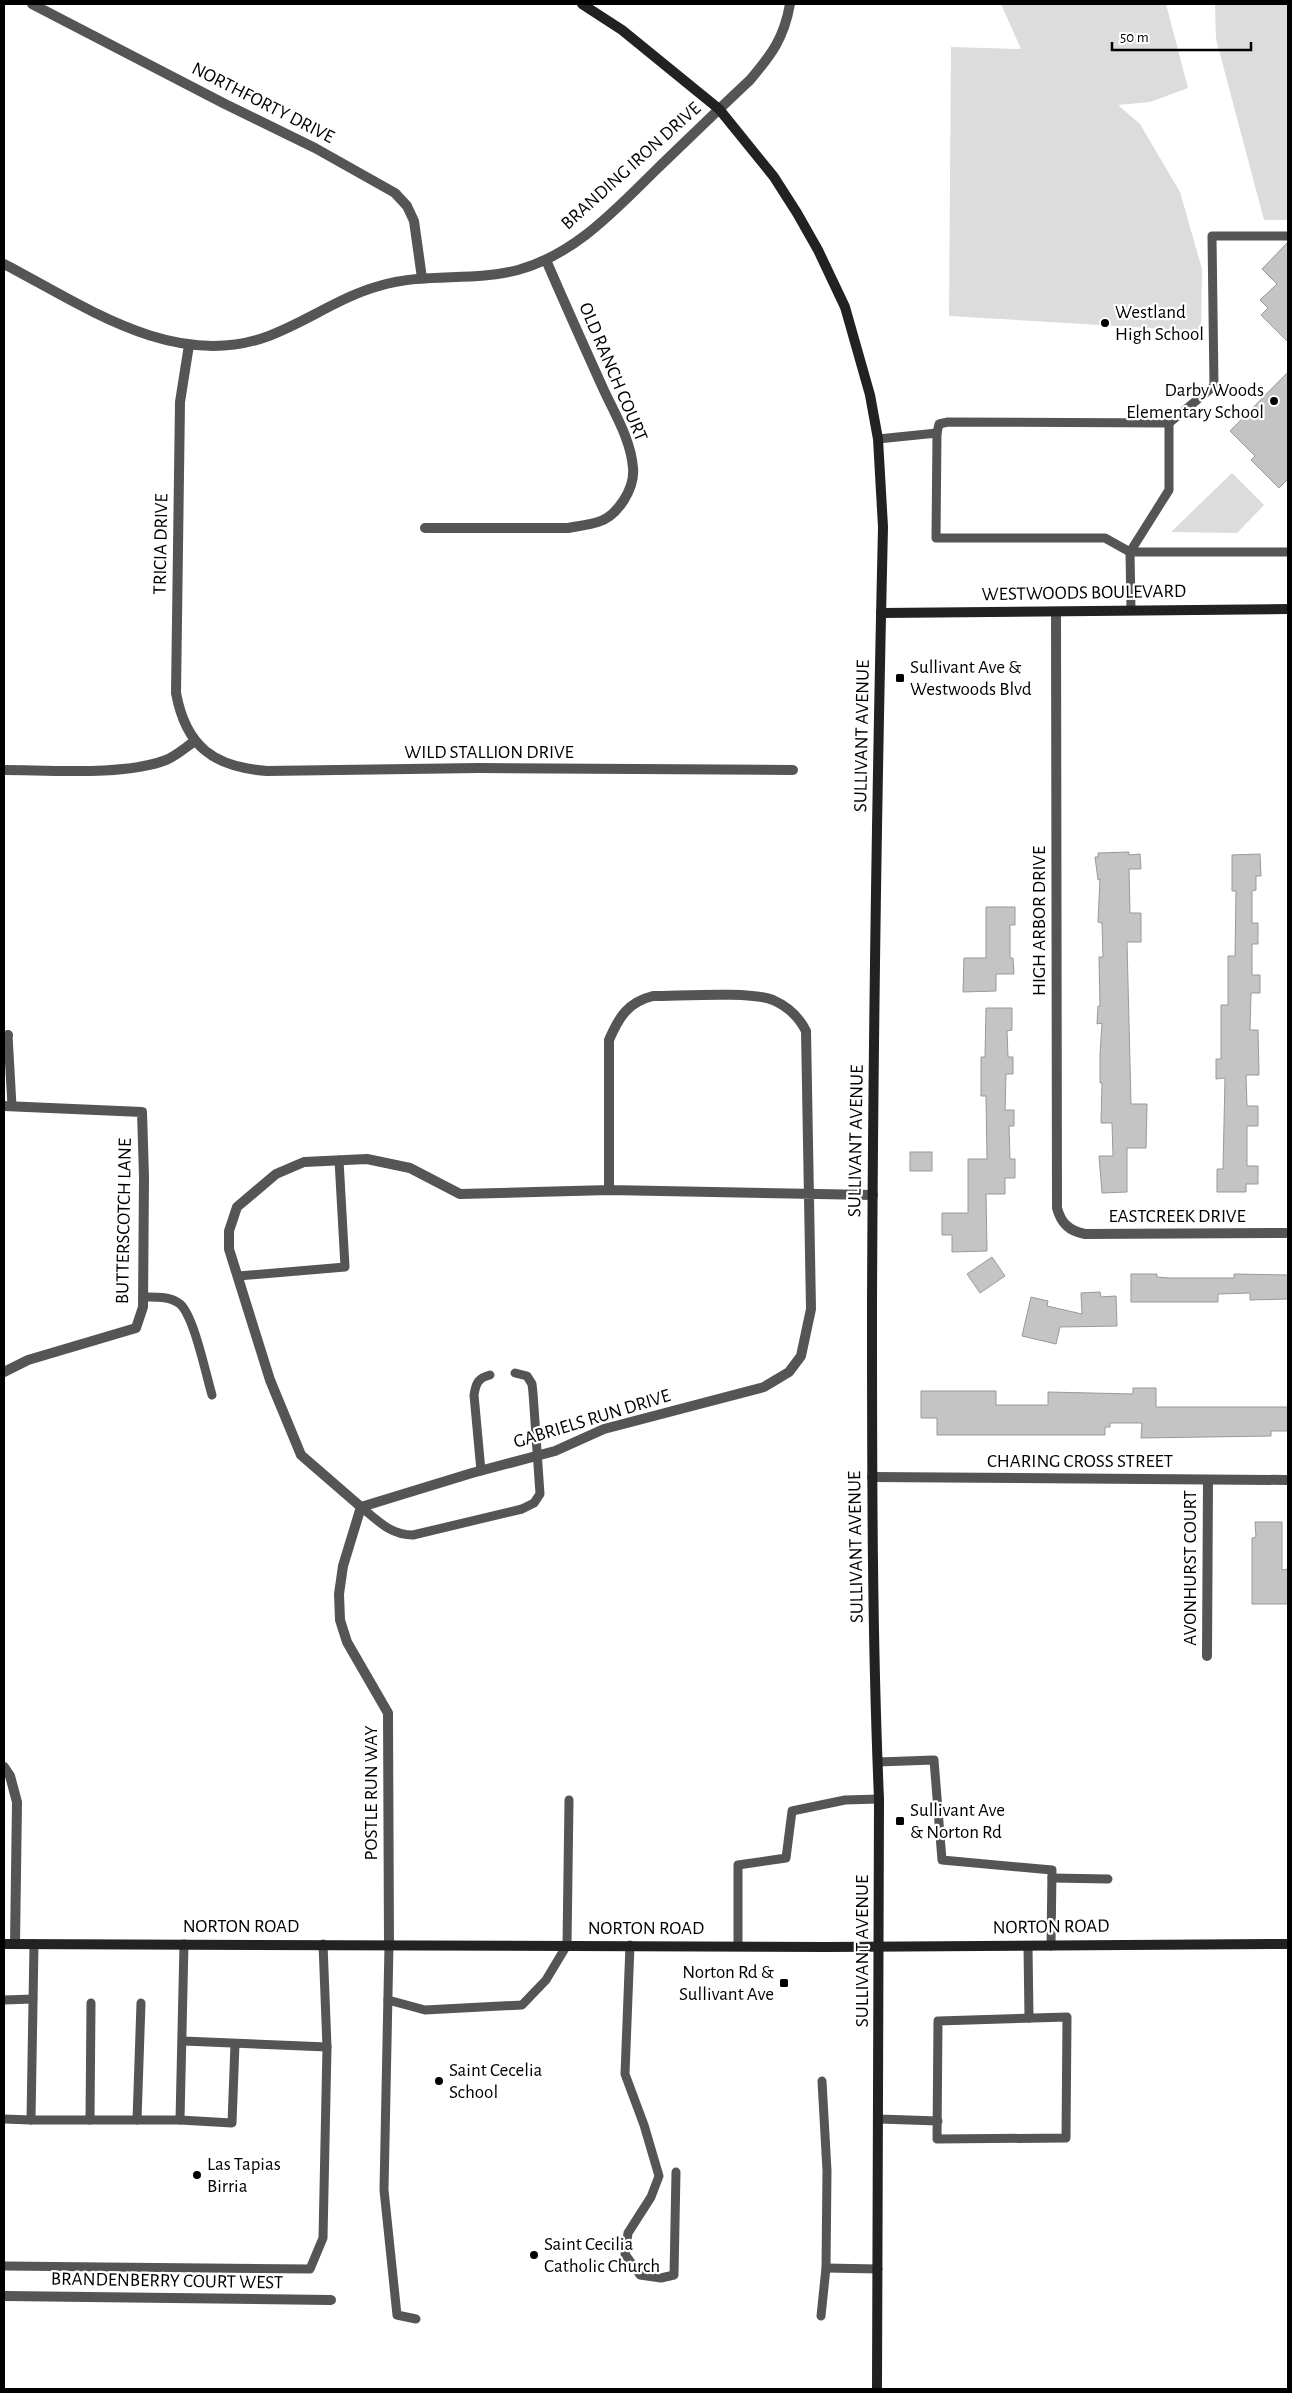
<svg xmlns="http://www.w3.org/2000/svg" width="1292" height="2393" font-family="'Alegreya Sans',sans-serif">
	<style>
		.green { fill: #dcdcdc }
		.building { fill: #c4c4c4; stroke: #999 }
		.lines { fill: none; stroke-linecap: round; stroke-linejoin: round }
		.lane { stroke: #555; stroke-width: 9 }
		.street { stroke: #555; stroke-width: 10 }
		.secondary { stroke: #222; stroke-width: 10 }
		.poi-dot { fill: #000; stroke: #fff; stroke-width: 2 }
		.labels { text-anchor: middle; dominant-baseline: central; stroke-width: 4.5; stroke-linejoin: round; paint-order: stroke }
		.street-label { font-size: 19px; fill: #000; stroke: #fff }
		.poi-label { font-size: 19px; fill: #000; stroke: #fff; text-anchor: start }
	</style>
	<rect width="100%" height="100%" fill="#fff"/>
	<g class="green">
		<path d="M1001 4H1166L1188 88 1150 102 1118 105 1140 124 1180 192 1202 269 1201 331 949 316 951 47 1021 49Z"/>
		<path d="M1215 4H1288V220H1264L1216 39Z"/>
		<path d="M1232 473 1264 505 1237 533 1171 532Z"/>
	</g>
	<g class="building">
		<path d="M1288 242V342L1261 315 1268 308 1260 300 1277 284 1262 269Z"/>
		<path d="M1288 372V479L1279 488 1251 460 1255 456 1230 431Z"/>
		<path d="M1129 852V855L1140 854 1141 869H1129L1130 913H1141V942H1127L1131 1104H1147L1146 1148H1127V1192L1102 1193 1099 1156H1113L1112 1123H1101L1102 1083H1100V1055L1102 1023 1097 1024 1098 1006H1100L1099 957H1103L1102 923 1098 922 1100 879 1098 880 1095 857H1098V853Z"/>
		<path d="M1260 854 1261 876H1256V890L1252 891V923H1258V944H1252V975H1260V993H1251L1250 1030H1258L1259 1075H1246L1247 1106H1258V1126H1247V1166H1258V1184H1246V1192H1217V1169H1223L1225 1078 1216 1079V1059H1221V1005H1228V956H1235L1236 891H1232V855Z"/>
		<path d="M986 907H1015V925H1010V958H1013L1014 974H996V991L963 992 964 958H986Z"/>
		<path d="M986 1008H1012V1030L1007 1031 1008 1057H1013V1074H1006L1005 1110H1014V1126H1009L1010 1159H1015V1178H1005V1194H986L987 1251 952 1252V1235H942V1213H968V1159H987L986 1096H981V1057H985Z"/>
		<rect x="910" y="1152" width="22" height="19"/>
		<path d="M992 1257 1005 1276 980 1293 967 1274Z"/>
		<path d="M1131 1274H1157V1277L1169 1278H1234V1274L1288 1275V1299L1250 1300V1293L1218 1294V1302H1131Z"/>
		<path d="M1100 1292 1101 1297 1116 1296 1117 1326 1060 1327 1056 1344 1022 1336 1031 1297 1048 1301 1047 1306 1082 1314 1081 1293Z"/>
		<path d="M1133 1388H1156V1407H1288V1431H1271V1436L1141 1438 1142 1423H1110V1427H1105V1435H937V1418H921V1391H996V1405H1048V1392L1133 1394Z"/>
		<path d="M1255 1522H1282V1570L1288 1569V1604H1252V1538L1256 1537Z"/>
	</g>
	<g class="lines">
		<g class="lane">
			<path d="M1169 423 1214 386 1212 236H1288"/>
			<path d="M937 433 939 424 948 422 1169 423V490L1130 552 1131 609"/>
			<path d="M878 439 937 433 936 538H1105L1130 552H1288"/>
			<path d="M8 1035 12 1106"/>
			<path d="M238 1276 345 1267 339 1160"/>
			<path d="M143 1297C155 1297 170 1296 180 1304 194 1316 206 1375 212 1395"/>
			<path d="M481 1471 474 1395C476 1383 478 1378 490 1375"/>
			<path d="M361 1507C378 1521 391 1535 413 1535L522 1509 534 1503 540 1494 533 1393 532 1384 527 1376 515 1373"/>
			<path d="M878 1762 934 1760 942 1860 1052 1870 1051 1946"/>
			<path d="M1052 1878 1108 1879"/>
			<path d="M389 1945 384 2190 397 2315 416 2319"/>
			<path d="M630 1945 625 2074 644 2125 659 2176 651 2197 628 2233 625 2254 640 2275 661 2278 674 2275 676 2172"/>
			<path d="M738 1946V1865L786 1858 792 1811 845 1800 879 1799"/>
			<path d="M1028 1946 1029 2018"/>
			<path d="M4 2000 33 1999"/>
			<path d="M388 2000 425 2010 522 2005 546 1980 567 1945 569 1800"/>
			<path d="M1067 2017 1066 2138 937 2139 938 2021Z"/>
			<path d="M183 2041 327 2047"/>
			<path d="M4 2119 31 2120 34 1944"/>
			<path d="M879 2119 938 2121"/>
			<path d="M31 2120H180L184 1944"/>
			<path d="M90 2120 91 2003"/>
			<path d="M137 2120 141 2003"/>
			<path d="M180 2120 232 2123 235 2044"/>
			<path d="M4 2266 310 2269 323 2238 327 2047 323 1944"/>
			<path d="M826 2268 878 2269"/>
			<path d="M821 2316 826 2268 827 2171 822 2081"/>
		</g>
		<g class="street">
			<path d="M32 4 225 104 315 148 395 193 407 206 414 221 422 278"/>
			<path d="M4 264C83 305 173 370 266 337 305 323 339 297 379 286 424 272 472 282 518 270 576 254 616 209 658 168 688 139 719 109 750 80 772 54 784 38 790 4"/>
			<path d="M189 345 180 402 176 693C186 747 214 767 267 771L479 768 793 770"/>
			<path d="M425 528H568C578 526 588 525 598 522 618 516 635 488 633 468 631 439 613 411 602 386 583 344 564 302 546 260"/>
			<path d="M1056 612 1057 1208C1061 1223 1069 1231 1085 1234L1288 1233"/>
			<path d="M4 770C49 770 125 776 166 760 176 756 186 747 195 741"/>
			<path d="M4 1039 8 1035"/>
			<path d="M4 1106 142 1112 144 1177 143 1307 136 1328 28 1360 4 1372"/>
			<path d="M609 1190V1040C619 1017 628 1002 653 996 681 996 751 991 773 1000 789 1007 799 1017 806 1031L811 1309 801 1356 789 1372 764 1387 604 1429 555 1451 472 1473 361 1507 301 1455 270 1380 229 1249V1231L237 1207 276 1174 304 1162 367 1159 410 1168 460 1194 609 1190 873 1195"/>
			<path d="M872 1477 1288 1480"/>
			<path d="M361 1507 343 1566 339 1594 340 1620 347 1642 388 1713 389 1945"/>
			<path d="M1207 1656 1208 1480"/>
			<path d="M4 1767 10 1776 17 1802 15 1944"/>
			<path d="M4 2296 331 2300"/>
		</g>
		<g class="secondary">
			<path d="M582 4 622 30 719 109 774 177 797 213 818 250 845 307 870 395 878 439 883 527C877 787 873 1047 872 1307 872 1471 872 1635 879 1799L877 2389"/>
			<path d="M881 613 1288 609"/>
			<path d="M4 1944 827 1947 1288 1944"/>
		</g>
	</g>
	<g class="poi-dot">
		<circle cx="1105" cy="323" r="5"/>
		<circle cx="1274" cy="401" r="5"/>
		<rect x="895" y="673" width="10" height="10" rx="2.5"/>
		<rect x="895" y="1816" width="10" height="10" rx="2.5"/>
		<rect x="779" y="1978" width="10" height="10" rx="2.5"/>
		<circle cx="439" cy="2081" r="5"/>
		<circle cx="197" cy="2175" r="5"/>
		<circle cx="534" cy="2255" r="5"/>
	</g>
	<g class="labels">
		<g class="street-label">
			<text transform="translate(263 103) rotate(27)">NORTHFORTY DRIVE</text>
			<text transform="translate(631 166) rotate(-42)">BRANDING IRON DRIVE</text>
			<text transform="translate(613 372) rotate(67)">OLD RANCH COURT</text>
			<text transform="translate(161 544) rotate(-89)">TRICIA DRIVE</text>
			<text transform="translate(1084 593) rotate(-1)">WESTWOODS BOULEVARD</text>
			<text transform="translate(862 736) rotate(-89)">SULLIVANT AVENUE</text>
			<text x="489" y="752">WILD STALLION DRIVE</text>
			<text transform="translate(1039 921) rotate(-90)">HIGH ARBOR DRIVE</text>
			<text transform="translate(856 1141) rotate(-89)">SULLIVANT AVENUE</text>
			<text x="1177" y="1216">EASTCREEK DRIVE</text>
			<text transform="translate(124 1221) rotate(-89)">BUTTERSCOTCH LANE</text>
			<text transform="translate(592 1419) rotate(-17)">GABRIELS RUN DRIVE</text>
			<text x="1080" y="1461">CHARING CROSS STREET</text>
			<text transform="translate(856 1547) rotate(-91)">SULLIVANT AVENUE</text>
			<text transform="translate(1190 1568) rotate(-90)">AVONHURST COURT</text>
			<text transform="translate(371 1793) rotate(-90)">POSTLE RUN WAY</text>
			<text x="241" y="1926">NORTON ROAD</text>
			<text transform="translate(1051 1927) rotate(-1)">NORTON ROAD</text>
			<text x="646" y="1928">NORTON ROAD</text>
			<text transform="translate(862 1951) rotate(-90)">SULLIVANT AVENUE</text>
			<text transform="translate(167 2281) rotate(1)">BRANDENBERRY COURT WEST</text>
		</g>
		<g class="poi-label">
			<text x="1115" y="312">Westland<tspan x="1115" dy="22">High School</tspan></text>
			<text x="1264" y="390" text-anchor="end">Darby Woods<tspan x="1264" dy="22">Elementary School</tspan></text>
			<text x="910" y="667">Sullivant Ave &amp;<tspan x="910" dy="22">Westwoods Blvd</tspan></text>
			<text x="910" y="1810">Sullivant Ave<tspan x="910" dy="22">&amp; Norton Rd</tspan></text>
			<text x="774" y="1972" text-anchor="end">Norton Rd &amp;<tspan x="774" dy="22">Sullivant Ave</tspan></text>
			<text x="449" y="2070">Saint Cecelia<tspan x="449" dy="22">School</tspan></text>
			<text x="207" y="2164">Las Tapias<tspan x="207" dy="22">Birria</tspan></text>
			<text x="544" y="2244">Saint Cecilia<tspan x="544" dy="22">Catholic Church</tspan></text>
		</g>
	</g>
	<rect width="1292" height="2393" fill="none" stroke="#000000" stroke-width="10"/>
	<path d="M1112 42v8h139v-8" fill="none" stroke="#000000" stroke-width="2.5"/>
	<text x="1120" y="42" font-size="15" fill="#000000" stroke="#ffffff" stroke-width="4" paint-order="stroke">50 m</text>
</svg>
